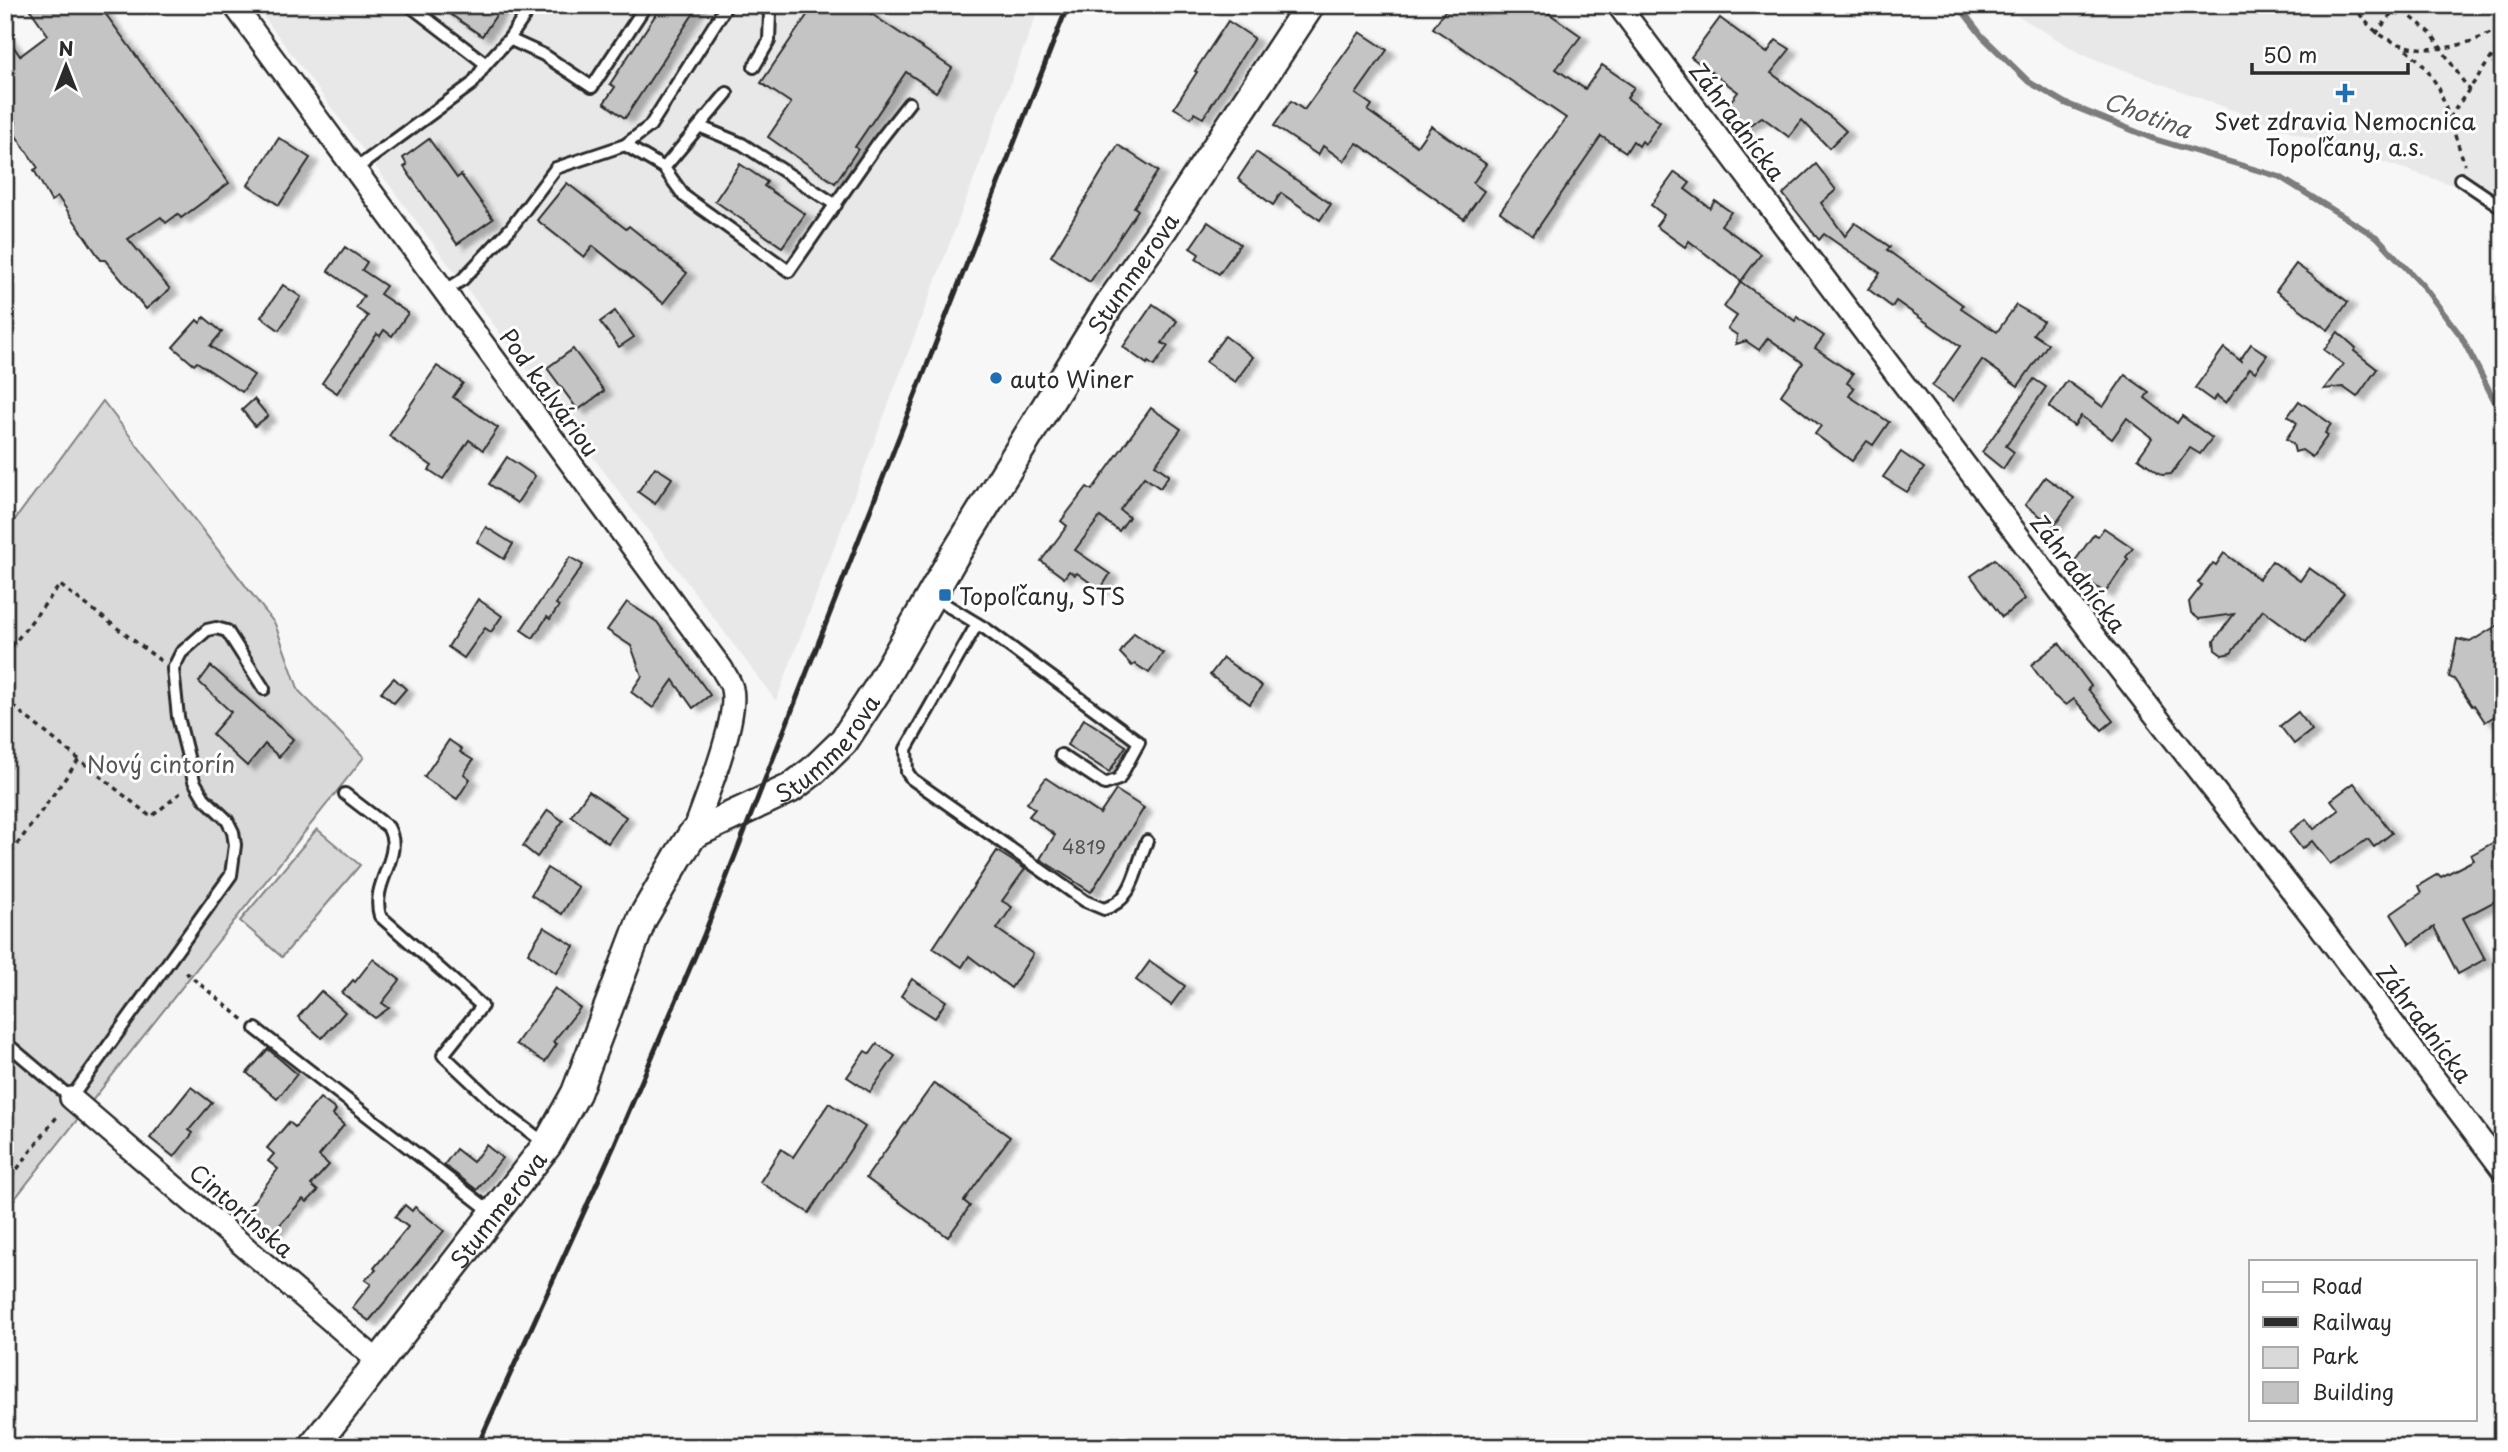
<svg xmlns="http://www.w3.org/2000/svg" width="2508" height="1452" font-family="'Playpen Sans',sans-serif">
	<style>
		.built { fill: #e8e8e8 }
		.green { fill: #d9d9d9; stroke: #828282; stroke-width: 2 }
		.lines { fill: none; stroke-linecap: round; stroke-linejoin: round }
		.stream { stroke: #7b7b7b; stroke-width: 6 }
		.building { fill: #c4c4c4; stroke: #2b2b2b; stroke-width: 2; filter: url(#shadow) }
		.service-casing { stroke: #2b2b2b; stroke-width: 16 }
		.minor-casing { stroke: #2b2b2b; stroke-width: 26 }
		.tertiary-casing { stroke: #2b2b2b; stroke-width: 33 }
		.path { stroke: #2b2b2b; stroke-width: 3.5; stroke-dasharray: 5 5; stroke-linecap: butt }
		.service { stroke: #fff; stroke-width: 10 }
		.minor { stroke: #fff; stroke-width: 21 }
		.tertiary { stroke: #fff; stroke-width: 28 }
		.rail { stroke: #2b2b2b; stroke-width: 5 }
		.poi-dot { fill: #1f6fb2; stroke: #fff; stroke-width: 2.5 }
		.labels { text-anchor: middle; dominant-baseline: central; stroke-width: 6; stroke-linejoin: round; paint-order: stroke }
		.number-label { font-size: 19px; fill: #515151 }
		.poi-label { font-size: 23px; fill: #2b2b2b; stroke: #fff; text-anchor: start }
		.street-label { font-size: 23px; fill: #2b2b2b; stroke: #fff }
		.park-label { font-size: 23px; fill: #565656; stroke: #fff }
		.water-label { font-size: 24px; font-style: italic; fill: #5a5a5a; stroke: #fff }
	</style>
	<defs>
		<filter id="shadow"><feDropShadow dx="8" dy="4.5" stdDeviation="2" flood-color="#0004"/></filter>
	</defs>
	<rect width="100%" height="100%" fill="#f7f7f7"/>
	<filter id="ink" filterUnits="userSpaceOnUse"><feTurbulence type="fractalNoise" baseFrequency=".0143" numOctaves="2"/><feDisplacementMap in="SourceGraphic" scale="14" xChannelSelector="R" yChannelSelector="G"/><feConvolveMatrix kernelMatrix="1 2 1 2 8 2 1 2 1" color-interpolation-filters="sRGB"/></filter>
	<g filter="url(#ink)">
		<g class="built">
			<path d="M255 5H1040L776 701 422 229Z"/>
			<path d="M2007 5H2503V218L2456 186 2292 132 2081 54 2012 12Z"/>
		</g>
		<g class="green">
			<path d="M103 401 275 624 299 691 364 757 5 1211V533Z"/>
			<path d="M317 829 360 865 282 957 240 921Z"/>
		</g>
		<g class="lines">
			<path class="stream" d="M1958 5 1982 36 2029 82 2065 103 2154 139 2280 177 2378 238 2423 286 2461 336 2503 417"/>
		</g>
		<g class="building">
			<path d="M27 5H99L229 183 181 218 178 214 166 223 161 217 128 239 170 289 146 309 105 260H101L58 197 51 201 34 170 38 168 10 127 16 122 5 106V34L20 56 48 35Z"/>
			<path d="M437 5H503L482 36Z"/>
			<path d="M662 5H699L625 118 604 103 615 87 610 84Z"/>
			<path d="M814 5H858L952 68 936 92 906 72 855 147 858 149 835 183 768 137 791 103 761 83Z"/>
			<path d="M1449 5H1537L1581 36 1556 69 1585 89 1602 65 1634 87 1627 98 1660 122 1645 144 1642 141 1639 146 1633 141 1626 152 1601 136 1533 235 1500 212 1566 118 1433 28Z"/>
			<path d="M1720 18 1767 53 1776 40 1790 49 1771 73 1833 119 1846 131 1829 148 1802 120 1789 137 1762 117 1739 132 1723 111 1738 92 1691 57Z"/>
			<path d="M1228 21 1254 38 1203 118 1194 113 1191 118 1174 108 1197 72 1195 71Z"/>
			<path d="M1360 32 1387 50 1356 94 1372 105 1368 111 1417 146 1431 126 1486 164 1473 183 1484 191 1464 219 1357 143 1344 161 1323 146 1318 155 1274 126 1291 101 1304 110Z"/>
			<path d="M279 138 310 158 279 205 248 185Z"/>
			<path d="M429 139 457 178 461 175 493 219 457 244 404 167 407 165 403 158Z"/>
			<path d="M1118 145 1158 171 1134 207 1138 210 1090 282 1051 256Z"/>
			<path d="M1256 152 1331 204 1320 220 1281 193 1273 205 1238 179Z"/>
			<path d="M740 164 767 182 764 186 805 214 782 247 715 201Z"/>
			<path d="M1816 164 1836 190 1821 203 1845 236 1855 223 1890 247 1887 250 1963 305 1961 308 1997 332 2016 305 2043 321 2033 334 2048 344 2018 386 1982 360 1953 401 1932 386 1960 346 1896 301 1892 307 1868 289 1880 273 1824 234 1819 240 1793 207 1783 194Z"/>
			<path d="M1675 172 1690 183 1685 189 1710 208 1715 201 1731 212 1721 225 1761 254 1741 281 1689 241 1685 247 1656 226 1664 215 1651 205Z"/>
			<path d="M567 183 626 229 629 226 687 273 663 303 593 246 584 257 537 220Z"/>
			<path d="M1208 222 1240 244 1219 274 1196 259 1199 254 1190 248Z"/>
			<path d="M345 247 367 262 362 270 386 286 380 294 408 313 392 336 384 330 380 336 377 334 337 393 322 383 368 316 356 308 364 296 328 271Z"/>
			<path d="M2296 264 2348 302 2328 330 2276 291Z"/>
			<path d="M1741 282 1795 321 1797 317 1824 336 1815 348 1853 374 1847 383 1854 388 1849 396 1889 422 1873 445 1867 441 1852 461 1815 434 1821 426 1781 395 1803 363 1768 338 1759 350 1746 341 1736 344 1737 335 1728 329 1737 316 1724 307Z"/>
			<path d="M283 285 301 297 279 330 261 317Z"/>
			<path d="M1153 304 1177 321 1162 343 1168 346 1154 366 1148 362 1147 364 1123 347Z"/>
			<path d="M615 311 634 337 619 347 600 322Z"/>
			<path d="M204 317 222 332 210 346 254 375 242 392 197 362 194 365 173 347 197 320 200 323Z"/>
			<path d="M2338 332 2356 348 2354 351 2377 369 2357 397 2343 387 2324 389 2343 364 2324 350Z"/>
			<path d="M1225 336 1253 357 1235 382 1206 362Z"/>
			<path d="M2251 344 2267 355 2255 372 2250 368 2226 403 2217 396 2213 401 2195 388 2224 348 2242 362 2240 360Z"/>
			<path d="M573 349 604 391 578 410 547 368Z"/>
			<path d="M437 366 463 383 453 397 498 428 483 450 469 440 443 479 429 470 432 466 389 436Z"/>
			<path d="M2125 375 2149 392 2145 398 2177 423 2182 416 2212 438 2200 454 2190 448 2171 474 2162 475 2138 458 2152 438 2127 418 2112 439 2081 416 2074 426 2049 407 2067 381 2103 407Z"/>
			<path d="M2034 379 2046 387 2006 446 2014 452 2003 469 1982 452Z"/>
			<path d="M254 399 268 416 255 426 242 410Z"/>
			<path d="M2299 401 2331 424 2325 433 2328 435 2312 457 2302 450 2295 452 2293 444 2286 439 2297 423 2288 416Z"/>
			<path d="M1151 408 1181 429 1155 465 1169 475 1160 488 1144 477 1120 510 1129 517 1119 531 1100 517 1075 550 1110 574 1100 590 1077 573 1075 575 1069 571 1064 578 1041 561 1067 526 1061 521 1087 487 1092 490Z"/>
			<path d="M1901 452 1924 468 1907 492 1883 477Z"/>
			<path d="M507 457 535 476 517 503 489 484Z"/>
			<path d="M655 467 672 478 655 504 638 492Z"/>
			<path d="M2045 477 2074 498 2054 526 2025 505Z"/>
			<path d="M486 527 513 544 504 559 477 542Z"/>
			<path d="M2104 528 2133 548 2126 557 2128 559 2105 593 2070 568 2094 534 2098 536Z"/>
			<path d="M2224 553 2259 579 2272 561 2300 581 2309 568 2344 593 2306 642 2263 610 2231 653 2222 655 2215 650 2214 641 2234 614 2199 619 2191 613 2189 602 2202 585 2198 583 2213 563 2216 565Z"/>
			<path d="M570 557 583 565 556 604 559 606 550 619 547 617 533 638 521 630Z"/>
			<path d="M1995 559 2025 599 2002 617 1971 576Z"/>
			<path d="M478 599 502 616 491 632 485 628 464 658 448 647Z"/>
			<path d="M627 602 657 622 710 695 693 708 673 680 653 708 631 692 642 676 631 646 607 630Z"/>
			<path d="M2503 622V711L2485 722 2474 705 2472 706 2454 679 2449 677 2457 639 2470 642Z"/>
			<path d="M1134 633 1163 653 1149 673 1135 664 1132 666 1120 653Z"/>
			<path d="M2059 643 2091 686 2088 689 2113 721 2102 730 2074 699 2066 705 2054 696 2031 665Z"/>
			<path d="M1223 658 1262 686 1250 704 1210 675Z"/>
			<path d="M211 666 293 739 279 757 265 744 247 766 212 734 231 712 199 682Z"/>
			<path d="M394 678 406 689 394 703 381 692Z"/>
			<path d="M2298 712 2312 730 2294 744 2280 726Z"/>
			<path d="M1084 719 1126 746 1109 772 1067 745Z"/>
			<path d="M449 740 462 749 460 752 473 760 464 774 470 779 457 799 424 777Z"/>
			<path d="M1046 778 1100 814 1116 790 1144 808 1091 892 1040 859 1055 835 1029 816 1035 809 1027 803Z"/>
			<path d="M2354 783 2392 833 2374 847 2368 839 2330 864 2312 841 2302 849 2289 832 2306 819 2314 829 2339 810 2331 800Z"/>
			<path d="M589 791 626 817 608 843 571 816Z"/>
			<path d="M548 810 563 821 537 857 523 846Z"/>
			<path d="M2503 837V897L2463 918 2485 959 2458 974 2434 927 2410 944 2391 914 2421 893 2418 886 2438 874 2441 877 2474 860 2471 855Z"/>
			<path d="M997 851 1025 869 1002 901 1012 907 997 929 1033 954 1011 988 969 956 962 967 933 948Z"/>
			<path d="M547 868 578 887 562 914 531 895Z"/>
			<path d="M544 927 574 946 556 973 528 953Z"/>
			<path d="M373 959 400 980 382 1003 389 1008 375 1018 342 993 353 980 355 982Z"/>
			<path d="M1150 961 1185 986 1171 1005 1136 980Z"/>
			<path d="M912 979 946 1001 935 1018 901 996Z"/>
			<path d="M555 988 580 1008 553 1042 557 1044 545 1062 516 1044Z"/>
			<path d="M321 991 345 1012 322 1038 298 1017Z"/>
			<path d="M877 1044 895 1056 870 1092 847 1077 865 1051 870 1054Z"/>
			<path d="M268 1049 297 1074 277 1099 247 1073Z"/>
			<path d="M934 1083 1010 1137 964 1201 970 1206 948 1237 866 1178Z"/>
			<path d="M191 1087 212 1103 189 1130 193 1133 174 1157 150 1138Z"/>
			<path d="M320 1098 336 1110 333 1115 344 1125 319 1156 329 1165 311 1185 318 1191 307 1202 303 1199 268 1238 242 1216 278 1169 268 1161 274 1154 267 1148 289 1122 295 1127Z"/>
			<path d="M829 1103 865 1127 809 1213 760 1182 781 1149 793 1157Z"/>
			<path d="M486 1145 502 1158 477 1190 444 1165 456 1149 473 1162Z"/>
			<path d="M405 1205 412 1211 415 1207 444 1231 369 1321 352 1308 371 1284 365 1280 376 1270 374 1268 408 1227 395 1217Z"/>
		</g>
		<g class="lines">
			<g class="service-casing">
				<g id="service">
					<path d="M409 5 486 64 509 39 532 5"/>
					<path d="M509 39 544 55 592 87 646 5"/>
					<path d="M754 67 769 41 770 12 762 5"/>
					<path d="M701 127 742 144 836 205"/>
					<path d="M625 145 664 168 684 196 789 271 880 140 909 103"/>
					<path d="M664 168 727 93"/>
					<path d="M354 170 472 84 486 64"/>
					<path d="M2460 179 2503 208"/>
					<path d="M444 291 462 280 511 228 556 168 625 145 650 126 727 5"/>
					<path d="M933 597 986 629 1139 742 1119 779 1105 784 1061 755"/>
					<path d="M977 624 906 749 907 772 912 779 1085 901 1104 909C1135 900 1135 867 1147 841"/>
					<path d="M345 794 388 827C405 857 370 881 380 916L482 1006 443 1055 501 1110 546 1144"/>
					<path d="M256 1029 494 1214"/>
					<path d="M5 1042 71 1098 231 875 235 845 233 832 227 820 204 798 194 781 178 717 173 669 181 653 207 630 216 628 227 631 264 689"/>
				</g>
			</g>
			<g class="minor-casing">
				<g id="minor">
					<path d="M234 5 722 669C725 675 731 682 732 689 739 719 704 803 693 834"/>
					<path d="M1618 5 2096 639 2319 925 2503 1170"/>
					<path d="M71 1098 379 1362"/>
				</g>
			</g>
			<g class="tertiary-casing">
				<g id="tertiary">
					<path id="s1" d="M313 1447 547 1145 576 1093 642 919 678 857 693 834 791 788 813 771 843 742 877 690 954 556 1109 305 1162 230 1310 5"/>
				</g>
			</g>
			<g class="path">
				<path d="M2354 5C2386 62 2453 57 2503 26"/>
				<path d="M2396 5 2431 33 2469 90"/>
				<path d="M2376 34 2397 6"/>
				<path d="M2407 49 2425 67 2439 88 2465 165"/>
				<path d="M2449 118 2503 41"/>
				<path d="M5 655 60 585 161 661"/>
				<path d="M5 700 151 817 184 790"/>
				<path d="M5 861 80 758"/>
				<path d="M185 972 245 1021"/>
				<path d="M5 1185 59 1114"/>
			</g>
			<use href="#service" class="service"/>
			<use href="#minor" class="minor"/>
			<use href="#tertiary" class="tertiary"/>
			<path class="rail" d="M477 1447 614 1146 704 935 1068 5"/>
		</g>
	</g>
	<g class="poi-dot">
		<path d="M2341.5 82.5h7v7h7v7h-7v7h-7v-7h-7v-7h7z"/>
		<circle cx="996" cy="378" r="7"/>
		<rect x="938" y="588" width="14" height="14" rx="3.5"/>
	</g>
	<g class="labels">
		<g class="number-label">
			<text x="1084" y="846">4819</text>
		</g>
		<g class="poi-label">
			<text x="2345" y="120" text-anchor="middle">Svet zdravia Nemocnica<tspan x="2345" dy="26">Topoľčany, a.s.</tspan></text>
			<text x="1010" y="378">auto Winer</text>
			<text x="959" y="595">Topoľčany, STS</text>
		</g>
		<g class="street-label">
			<text transform="translate(1738 121) rotate(53)">Záhradnícka</text>
			<text stroke="none"><textPath href="#s1" startOffset="1456">Stummerova</textPath></text>
			<text transform="translate(550 392) rotate(54)">Pod kalváriou</text>
			<text transform="translate(2079 573) rotate(53)">Záhradnícka</text>
			<text stroke="none"><textPath href="#s1" startOffset="889">Stummerova</textPath></text>
			<text transform="translate(2425 1023) rotate(53)">Záhradnícka</text>
			<text transform="translate(242 1210) rotate(41)">Cintorínska</text>
			<text stroke="none"><textPath href="#s1" startOffset="301">Stummerova</textPath></text>
		</g>
		<g class="park-label">
			<text x="161" y="763">Nový cintorín</text>
		</g>
		<g class="water-label">
			<text transform="translate(2148 114) rotate(20)">Chotina</text>
		</g>
	</g>
	<rect width="2508" height="1452" fill="none" stroke="#fff" stroke-width="28"/>
	<rect x="14" y="14" width="2480" height="1424" fill="none" stroke="#2b2b2b" stroke-width="2.5" filter="url(#ink)"/>
	<rect x="2249" y="1260" width="228" height="161" fill="#ffffff" stroke="#aaaaaa" stroke-width="2"/>
	<rect x="2263" y="1282" width="35" height="10" fill="#ffffff" stroke="#aaaaaa" stroke-width="2"/>
	<text x="2312" y="1294" font-size="21" fill="#2b2b2b">Road</text>
	<rect x="2263" y="1317" width="35" height="10" fill="#2b2b2b" stroke="#aaaaaa" stroke-width="2"/>
	<text x="2312" y="1330" font-size="21" fill="#2b2b2b">Railway</text>
	<rect x="2263" y="1347" width="35" height="21" fill="#d9d9d9" stroke="#aaaaaa" stroke-width="2"/>
	<text x="2312" y="1364" font-size="21" fill="#2b2b2b">Park</text>
	<rect x="2263" y="1382" width="35" height="21" fill="#c4c4c4" stroke="#aaaaaa" stroke-width="2"/>
	<text x="2312" y="1400" font-size="21" fill="#2b2b2b">Building</text>
	<g transform="translate(66 66)" stroke="#ffffff" stroke-width="5" paint-order="stroke">
	<path d="M0-5L12 26L0 18L-12 26Z" fill="#2b2b2b"/>
	<text y="-10" font-size="19" font-weight="bold" text-anchor="middle" fill="#2b2b2b">N</text>
	</g>
	<path d="M2252 63v10h156v-10" fill="none" stroke="#2b2b2b" stroke-width="3.5"/>
	<text x="2263" y="63" font-size="21" fill="#2b2b2b" stroke="#ffffff" stroke-width="5" paint-order="stroke">50 m</text>
</svg>
